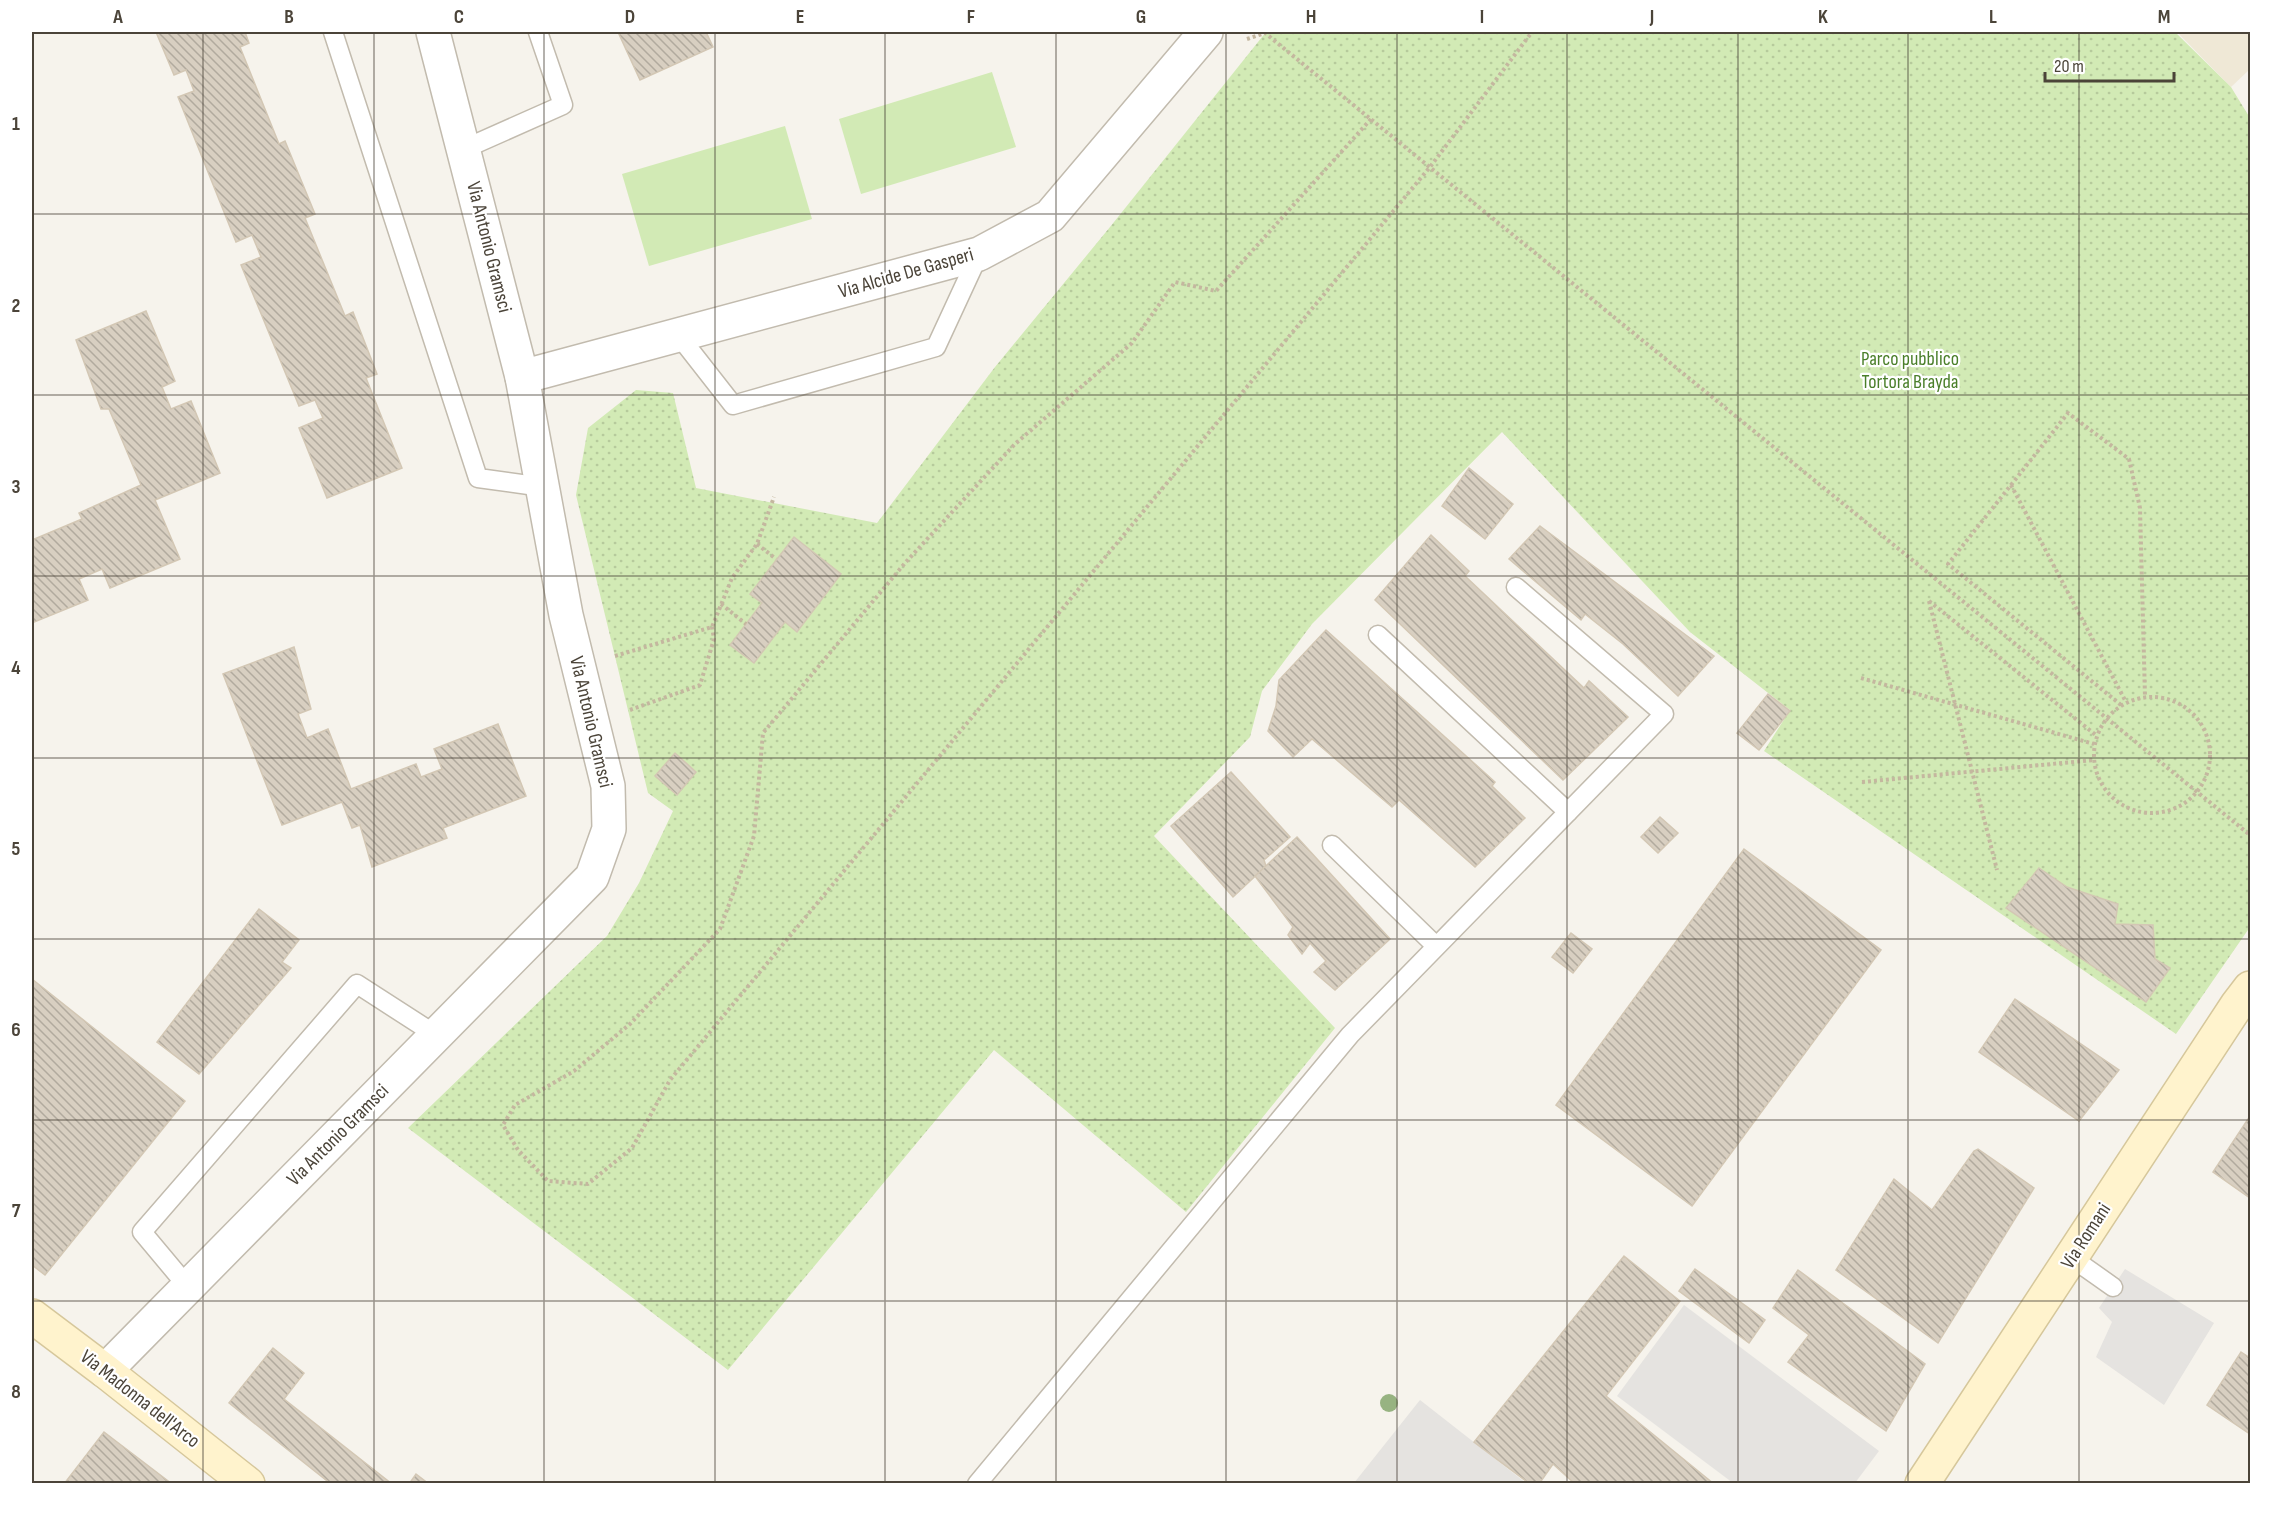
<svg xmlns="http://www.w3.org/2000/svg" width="2282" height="1515" font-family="'Sofia Sans Condensed',sans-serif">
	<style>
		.education { fill: #efe8d6 }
		.green { fill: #d2eab5 }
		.park { fill: url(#park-dots) }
		.parking { fill: #e5e3e0 }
		.building { fill: url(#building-back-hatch); stroke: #d3c7b4; stroke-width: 1.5 }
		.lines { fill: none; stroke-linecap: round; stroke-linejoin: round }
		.lane-casing { stroke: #c2bbae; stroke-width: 21 }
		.street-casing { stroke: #c2bbae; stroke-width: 36 }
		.secondary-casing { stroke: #d6c79b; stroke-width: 36 }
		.path { stroke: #c4b79f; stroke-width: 4; stroke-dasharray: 3 3; stroke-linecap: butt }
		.lane { stroke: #fff; stroke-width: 18 }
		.street { stroke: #fff; stroke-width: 33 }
		.secondary { stroke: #fff3cd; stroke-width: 33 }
		.tree { fill: #97b381 }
		.grid { fill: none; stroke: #4b4439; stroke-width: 1.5; stroke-opacity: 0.55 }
		.labels { text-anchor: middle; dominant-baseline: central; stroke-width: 4.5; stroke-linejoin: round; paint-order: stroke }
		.street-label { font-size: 20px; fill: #4b4439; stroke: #fff }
		.park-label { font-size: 20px; fill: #4a7f2a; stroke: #fff }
		.neatline { fill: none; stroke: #4b4439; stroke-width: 2 }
		.grid-label { font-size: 20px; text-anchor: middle; font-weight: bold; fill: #4b4439 }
	</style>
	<defs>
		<pattern id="park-dots" width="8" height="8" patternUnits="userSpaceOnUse" patternTransform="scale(1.5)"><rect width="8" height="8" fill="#d2eab5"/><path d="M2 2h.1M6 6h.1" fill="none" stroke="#b6ca9c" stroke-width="1.8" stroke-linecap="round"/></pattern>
		<pattern id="building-back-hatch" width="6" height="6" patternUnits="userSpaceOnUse" patternTransform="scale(1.5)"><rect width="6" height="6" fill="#d8cfc1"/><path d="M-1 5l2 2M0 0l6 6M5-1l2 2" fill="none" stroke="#b1aa9e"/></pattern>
	</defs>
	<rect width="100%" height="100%" fill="#f6f3ec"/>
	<path class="education" d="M2177 32H2250V69L2231 87Z"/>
	<g class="green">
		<path d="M992 72 1016 147 861 194 839 119Z"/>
		<path d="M785 126 812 219 649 266 622 174Z"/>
	</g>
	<path class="park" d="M1266 32H2175L2231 87 2250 118V927L2176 1034 1764 751 1790 710 1690 632 1502 432 1312 624 1262 691 1250 737 1154 836 1335 1028 1186 1212 994 1050 728 1370 408 1128 607 936 639 883 673 811 648 793 576 495 588 428 636 390 673 393 696 488 877 523 995 367 1110 227Z"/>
	<g class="parking">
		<path d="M2125 1269 2214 1323 2164 1405 2096 1357 2112 1322 2099 1308Z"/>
		<path d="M1684 1305 1879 1451 1855 1483H1733L1617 1396Z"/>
		<path d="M1420 1400 1526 1483H1354Z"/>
	</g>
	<g class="building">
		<path d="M156 32H245L249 43 240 47 279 144 285 141 315 214 305 218 345 316 353 312 377 374 366 378 402 468 327 498 299 428 323 418 315 400 299 406 241 265 261 257 252 235 236 242 178 97 194 91 186 70 174 75Z"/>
		<path d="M618 32H706L713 47 640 80Z"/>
		<path d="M146 311 175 381 162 387 171 409 191 401 220 473 155 500 180 559 110 588 102 569 79 579 88 600 32 623V540L82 519 79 513 141 485 109 409H101L76 340Z"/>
		<path d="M1469 468 1513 504 1485 539 1442 506Z"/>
		<path d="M1540 526 1714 656 1678 696 1623 644 1585 614 1581 620 1509 559Z"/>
		<path d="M1431 535 1469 571 1465 576 1584 688 1589 681 1628 717 1563 780 1375 600Z"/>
		<path d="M794 537 841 574 797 632 785 622 754 663 730 645 762 603 750 594Z"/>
		<path d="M1326 630 1495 782 1492 786 1525 818 1475 867 1399 800 1392 807 1312 739 1293 757 1268 731 1276 706 1279 680Z"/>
		<path d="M294 647 311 709 298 714 307 738 328 729 351 789 416 764 421 777 442 769 434 749 498 724 526 796 443 828 447 838 372 867 360 825 352 828 342 802 282 825 223 674Z"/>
		<path d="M1768 694 1790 711 1759 750 1737 733Z"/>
		<path d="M675 753 696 772 677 795 655 776Z"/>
		<path d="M1231 772 1290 837 1264 860 1266 866 1233 897 1171 826Z"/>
		<path d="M1660 817 1678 833 1658 853 1641 837Z"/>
		<path d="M1297 837 1390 939 1335 990 1314 972 1326 961 1310 943 1302 954 1288 935 1293 927 1255 876Z"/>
		<path d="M1744 849 1881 950 1692 1206 1556 1105Z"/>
		<path d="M2039 868 2067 887 2118 904 2115 924 2153 925 2155 959 2170 968 2146 1002 2006 908Z"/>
		<path d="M259 909 299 940 282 962 291 968 199 1074 157 1042Z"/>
		<path d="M1571 933 1592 949 1573 973 1552 957Z"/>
		<path d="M32 979 185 1101 45 1275 32 1265Z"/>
		<path d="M2015 999 2119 1070 2079 1121 1979 1052Z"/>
		<path d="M2250 1116V1198L2213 1172Z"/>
		<path d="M1978 1149 2034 1188 1938 1343 1836 1270 1894 1179 1932 1210 1974 1151Z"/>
		<path d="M1624 1256 1680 1301 1606 1396 1714 1484H1575L1553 1464 1539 1484H1530L1474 1442Z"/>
		<path d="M1695 1269 1765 1320 1749 1343 1679 1291Z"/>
		<path d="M1798 1270 1925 1364 1886 1431 1788 1362 1809 1335 1773 1308Z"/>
		<path d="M273 1348 304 1373 284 1399 392 1484H331L229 1403Z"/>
		<path d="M2241 1352 2250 1358V1434L2207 1405Z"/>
		<path d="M104 1432 172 1484H64Z"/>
		<path d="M416 1474 429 1484H409Z"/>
	</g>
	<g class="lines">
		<g class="lane-casing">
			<g id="lane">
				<path d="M333 32 478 478 543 487"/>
				<path d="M464 149 563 105 538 32"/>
				<path d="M679 336 733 405 936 347 979 254"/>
				<path d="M1378 635 1568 812"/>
				<path d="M1332 845 1436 946"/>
				<path d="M2072 1258 2113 1287"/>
				<path d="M188 1287 142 1232 357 984 436 1035"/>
				<path d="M977 1484 1350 1035 1664 714 1516 587"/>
			</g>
		</g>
		<g class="street-casing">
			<g id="street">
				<path d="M522 377 979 254 1050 216 1206 32"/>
				<path d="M105 1371 592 877 609 829 608 786 566 615 522 377 433 32"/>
			</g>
		</g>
		<g class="secondary-casing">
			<g id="secondary">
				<path d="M32 1316 105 1371 248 1484"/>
				<path d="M1922 1484 2237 1005 2250 988"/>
			</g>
		</g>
		<g class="path">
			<path d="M1247 39 1265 33 2250 835"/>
			<path d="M1371 119 1216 291 1175 282 1132 343 1015 444 905 563 763 733 754 836 720 929 630 1024 574 1071 515 1105 503 1125 518 1150 548 1181 588 1184 632 1148 670 1080 1430 167 1532 32"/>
			<path d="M2011 485 2068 413 2129 459 2140 508 2145 697"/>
			<path d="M757 544 776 559"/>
			<path d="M1929 601 1997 870"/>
			<path d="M1929 601 2097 736"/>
			<path d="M721 604 746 624"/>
			<path d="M615 656 712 627 732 578 757 544 774 497"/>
			<path d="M1861 678 2094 744"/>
			<circle cx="2152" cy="755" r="58"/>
			<path d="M2121 705 1948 564 2011 485 2126 702"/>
			<path d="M630 710 700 685 714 639 712 627"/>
			<path d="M1862 782 2094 760"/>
		</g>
		<use href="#lane" class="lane"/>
		<use href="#street" class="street"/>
		<use href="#secondary" class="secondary"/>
	</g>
	<circle class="tree" cx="1389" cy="1403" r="9"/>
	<path class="grid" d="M203 32V1484M374 32V1484M544 32V1484M715 32V1484M885 32V1484M1056 32V1484M1226 32V1484M1397 32V1484M1567 32V1484M1738 32V1484M1908 32V1484M2079 32V1484M32 214H2250M32 395H2250M32 576H2250M32 758H2250M32 939H2250M32 1120H2250M32 1301H2250"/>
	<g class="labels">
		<g class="street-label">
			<text transform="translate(489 247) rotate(76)">Via Antonio Gramsci</text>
			<text transform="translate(906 273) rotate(-16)">Via Alcide De Gasperi</text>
			<text transform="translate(591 722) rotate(77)">Via Antonio Gramsci</text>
			<text transform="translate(338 1135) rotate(-45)">Via Antonio Gramsci</text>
			<text transform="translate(2086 1236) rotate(-57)">Via Romani</text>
			<text transform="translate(140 1399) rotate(38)">Via Madonna dell'Arco</text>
		</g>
		<g class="park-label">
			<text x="1910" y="359">Parco pubblico<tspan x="1910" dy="23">Tortora Brayda</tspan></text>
		</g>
	</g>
	<rect width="2282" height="1515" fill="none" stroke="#ffffff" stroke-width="66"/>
	<path d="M2045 72v9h129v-9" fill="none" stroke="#4b4439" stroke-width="3"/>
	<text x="2054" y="72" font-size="18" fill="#4b4439" stroke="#ffffff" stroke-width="4.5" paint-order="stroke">20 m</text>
	<rect x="33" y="33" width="2216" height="1449" class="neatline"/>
	<g class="grid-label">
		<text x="118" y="23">A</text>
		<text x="289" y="23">B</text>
		<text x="459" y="23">C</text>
		<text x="630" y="23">D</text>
		<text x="800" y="23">E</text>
		<text x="971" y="23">F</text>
		<text x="1141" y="23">G</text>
		<text x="1311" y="23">H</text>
		<text x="1482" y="23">I</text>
		<text x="1652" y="23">J</text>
		<text x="1823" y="23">K</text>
		<text x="1993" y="23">L</text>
		<text x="2164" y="23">M</text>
		<text x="16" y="130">1</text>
		<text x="16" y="312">2</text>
		<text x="16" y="493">3</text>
		<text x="16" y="674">4</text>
		<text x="16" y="855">5</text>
		<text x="16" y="1036">6</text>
		<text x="16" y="1217">7</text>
		<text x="16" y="1398">8</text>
	</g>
</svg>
